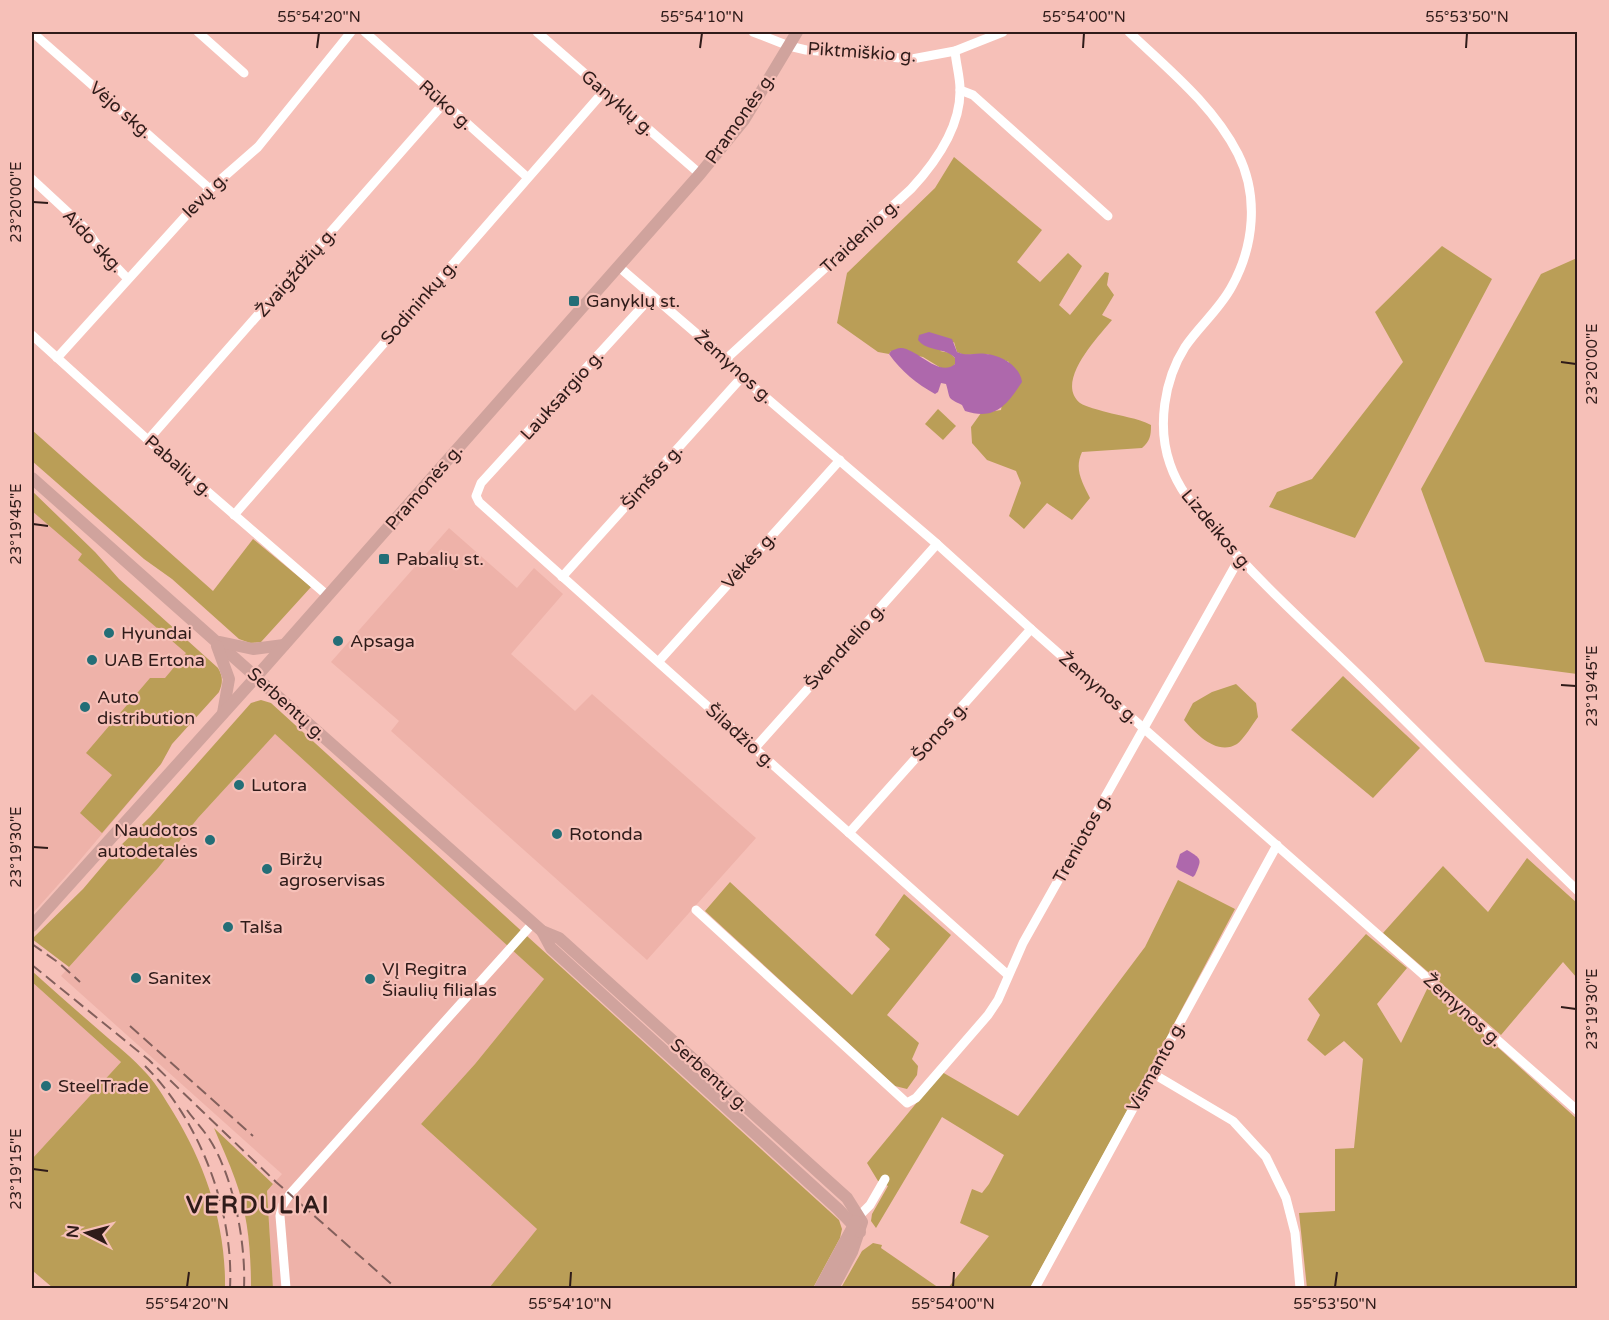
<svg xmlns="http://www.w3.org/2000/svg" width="1609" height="1320" font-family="'Varela Round',sans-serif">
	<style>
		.built { fill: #eeb2a9 }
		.green { fill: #ba9e57 }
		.water { fill: #ae68ac }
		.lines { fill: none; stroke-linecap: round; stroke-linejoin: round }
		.minor { stroke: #fff; stroke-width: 9 }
		.major { stroke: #d0a39d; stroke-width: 12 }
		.rail { stroke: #83605c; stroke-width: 2; stroke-dasharray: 12 6; stroke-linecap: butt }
		.ticks { fill: none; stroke: #2f1b19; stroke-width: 2 }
		.poi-dot { fill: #246e77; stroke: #f6c0b8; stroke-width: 2 }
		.labels { text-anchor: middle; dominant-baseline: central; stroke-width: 4.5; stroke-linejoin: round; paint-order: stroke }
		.street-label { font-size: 18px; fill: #2f1b19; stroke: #f6c0b8 }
		.poi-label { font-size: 18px; fill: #2f1b19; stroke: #f6c0b8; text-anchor: start }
		.district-label { font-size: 24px; font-weight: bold; letter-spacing: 1.5px; fill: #2f1b19; stroke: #f6c0b8 }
		.neatline { fill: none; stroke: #2f1b19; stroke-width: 2 }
		.ticks-label { font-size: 15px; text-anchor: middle; fill: #2f1b19 }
	</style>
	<rect width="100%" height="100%" fill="#f6c0b8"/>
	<g class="built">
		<path d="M32 491 95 552 119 579 218 668 219 692 172 744 161 764 75 866 32 914Z"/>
		<path d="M449 528 517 588 534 568 563 594 511 654 575 711 592 694 756 838 647 960 391 731 399 721 331 662Z"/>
		<path d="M275 734 544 979 475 1064 421 1124 537 1229 489 1288H273L267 1191 282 1174 61 976 158 868 198 818Z"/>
		<path d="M32 982 121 1062 32 1159Z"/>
	</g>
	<g class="green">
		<path d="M954 157 1042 230 1017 262 1040 282 1068 253 1082 266 1059 305 1070 315 1105 272 1109 273 1107 285 1114 295 1102 315 1112 320C1099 336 1054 382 1080 403 1086 407 1099 410 1106 412 1121 416 1137 418 1151 425 1151 436 1150 441 1142 448L1082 452C1074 469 1082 482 1090 498L1072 520 1047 503 1024 529 1009 516 1021 483 1016 471 987 460 972 443 971 427 981 413 1001 410 1009 362 987 354 964 355 957 352 954 342 940 351 950 353 955 358V364L952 368H941L923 357 891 351 889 354 878 352 837 323 847 273 935 188Z"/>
		<path d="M1442 246 1492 279 1355 538 1269 507 1277 492 1312 479 1403 362 1375 312Z"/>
		<path d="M1577 258V674L1485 662 1421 489 1541 274Z"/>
		<path d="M938 409 956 426 943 440 925 424Z"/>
		<path d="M32 430 213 591 253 539 311 587 261 642 250 643 239 639 172 579 144 559 32 461Z"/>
		<path d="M32 491 95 552 119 579 218 668C223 677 223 682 219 692L172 744 161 764 102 833 80 813 112 775 86 753 150 678H165L186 653 78 560 82 554 32 511Z"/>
		<path d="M1343 676 1420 748 1373 798 1291 730Z"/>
		<path d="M1236 684 1256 703 1258 717C1253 724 1243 740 1237 744 1217 756 1196 734 1184 720L1193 703 1212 692Z"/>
		<path d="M261 700 271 703 839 1220 842 1229 840 1238 813 1288H489L537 1229 421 1124 475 1064 544 979 275 734 198 818 158 868 69 967 32 939 83 889 116 850 150 817 251 703Z"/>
		<path d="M1527 858 1577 903V978L1563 962 1501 1035 1383 933 1443 866 1488 912Z"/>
		<path d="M1178 880 1235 909 1144 1080 1030 1288H948L989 1236 960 1223 972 1189 982 1193 989 1184 1004 1155 942 1117 876 1228 871 1221 872 1214 888 1186 878 1181 867 1163 942 1072 1018 1116 1145 947Z"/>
		<path d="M730 882 852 995 890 949 875 935 904 894 951 935 887 1015 919 1043 912 1059 918 1066 917 1075 907 1089 895 1086 705 911Z"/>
		<path d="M1366 934 1407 968 1377 1004 1401 1043 1429 985 1577 1119V1288H1307L1299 1213 1335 1211V1149L1354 1148 1363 1059 1344 1041 1325 1056 1307 1040 1320 1015 1308 999Z"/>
		<path d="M32 971C54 991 77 1011 100 1031 116 1045 133 1058 147 1074 157 1085 165 1099 173 1112 206 1166 226 1225 225 1288H53L33 1271 32 1273V1159L121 1062 32 982Z"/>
		<path d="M214 1128 273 1184 267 1191 273 1288H251C251 1251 248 1214 235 1179 229 1162 221 1145 214 1128Z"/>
		<path d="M873 1243 882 1245 881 1248 939 1288H841L862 1251Z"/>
	</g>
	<g class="water">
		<path d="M929 332 952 339 957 352C967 357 975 352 986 354 1001 355 1020 366 1022 382 1007 405 995 421 965 411L962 405C946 397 951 400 946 384L941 383 938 392 935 394C917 384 901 371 889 354L891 351C894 350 897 348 901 348 918 349 939 378 955 364V358C945 347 927 352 918 340L919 335Z"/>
		<path d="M1187 850C1202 859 1202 859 1195 875L1193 877 1179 870 1176 867 1180 854Z"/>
	</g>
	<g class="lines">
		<g class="minor">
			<path d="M32 32 210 189"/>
			<path d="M198 32 244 73"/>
			<path d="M365 32 527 177"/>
			<path d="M537 32 700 174"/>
			<path d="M753 32 789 46 806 50 912 59 955 51 1003 32"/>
			<path d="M1129 32C1168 69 1213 105 1238 154 1259 196 1254 246 1232 286 1220 309 1199 326 1185 347 1164 380 1157 427 1170 464 1179 491 1197 510 1215 531 1262 585 1316 633 1367 683 1437 752 1507 823 1578 891"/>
			<path d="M960 90 973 95 1108 216"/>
			<path d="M32 179 86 229 102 252 127 278"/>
			<path d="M619 267 726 359 742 377 937 544 1031 629 1578 1111"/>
			<path d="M652 296 481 483 476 496 479 502 1008 975"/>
			<path d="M32 335 148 440 328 596"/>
			<path d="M57 358 210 189 258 147 351 32"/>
			<path d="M726 359 911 189C935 163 961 127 960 89 960 77 956 64 955 51"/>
			<path d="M148 440 444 103"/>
			<path d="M234 515 604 91"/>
			<path d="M562 577 742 377"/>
			<path d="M659 661 840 460"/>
			<path d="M754 749 937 544"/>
			<path d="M849 833 1031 629"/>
			<path d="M696 910 907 1103 916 1098 988 1015 998 1000 1023 943 1239 559"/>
			<path d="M1152 1073 1233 1121 1266 1157 1286 1198 1295 1233 1300 1288"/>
			<path d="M859 1216 870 1205 885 1179"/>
			<path d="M286 1288 280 1216 282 1206 290 1194 533 923"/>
			<path d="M1035 1288 1277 845"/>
		</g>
		<g class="major">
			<path d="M32 478 542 931 559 938 847 1198 862 1222 852 1252 833 1288"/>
			<path d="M220 642 253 649 284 645"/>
			<path d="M217 646 229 679 223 713"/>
			<path d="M32 926 256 677 700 174 744 120 797 32"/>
			<path d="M542 931 551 948 838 1209 860 1232"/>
			<path d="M820 1288 856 1221"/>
		</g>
		<g class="rail">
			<path d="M32 944 59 963 80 982"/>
			<path d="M32 965 149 1060 276 1182 396 1288"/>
			<path d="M130 1026 253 1136"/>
			<path d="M145 1066C200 1120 234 1212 230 1288"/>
			<path d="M187 1110C194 1120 203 1129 210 1140 234 1178 246 1244 244 1288"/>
		</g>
	</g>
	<path class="ticks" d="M317 48 319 33M700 48 702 33M1083 48 1084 33M1466 48 1467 33M33 202 48 203M1561 362 1576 364M33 524 48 526M1561 685 1576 686M33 847 48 848M1561 1007 1576 1009M33 1169 48 1171M187 1287 189 1272M570 1287 571 1272M953 1287 954 1272M1335 1287 1337 1272"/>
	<g class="poi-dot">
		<rect x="568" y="295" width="12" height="12" rx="3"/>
		<rect x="378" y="553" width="12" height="12" rx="3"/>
		<circle cx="109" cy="633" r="6"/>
		<circle cx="338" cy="641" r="6"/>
		<circle cx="92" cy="660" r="6"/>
		<circle cx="85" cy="707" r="6"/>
		<circle cx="239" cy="785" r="6"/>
		<circle cx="557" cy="834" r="6"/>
		<circle cx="210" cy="840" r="6"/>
		<circle cx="267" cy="869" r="6"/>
		<circle cx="228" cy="927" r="6"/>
		<circle cx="136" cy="978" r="6"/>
		<circle cx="370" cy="979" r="6"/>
		<circle cx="46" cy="1086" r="6"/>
	</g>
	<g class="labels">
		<g class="street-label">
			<text transform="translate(862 52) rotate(4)">Piktmiškio g.</text>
			<text transform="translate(618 103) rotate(41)">Ganyklų g.</text>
			<text transform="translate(446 105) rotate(42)">Rūko g.</text>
			<text transform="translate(121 110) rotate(41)">Vėjo skg.</text>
			<text transform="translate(740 118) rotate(-55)">Pramonės g.</text>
			<text transform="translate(205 195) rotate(-45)">Ievų g.</text>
			<text transform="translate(860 236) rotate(-43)">Traidenio g.</text>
			<text transform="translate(93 241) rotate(47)">Aido skg.</text>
			<text transform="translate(296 272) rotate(-49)">Žvaigždžių g.</text>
			<text transform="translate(419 302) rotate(-49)">Sodininkų g.</text>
			<text transform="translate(734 367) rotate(42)">Žemynos g.</text>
			<text transform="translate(562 395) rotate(-48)">Lauksargio g.</text>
			<text transform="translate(179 466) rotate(41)">Pabalių g.</text>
			<text transform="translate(652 477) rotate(-48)">Šimšos g.</text>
			<text transform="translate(424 487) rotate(-49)">Pramonės g.</text>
			<text transform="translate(1217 530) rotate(50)">Lizdeikos g.</text>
			<text transform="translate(749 560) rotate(-48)">Vėkės g.</text>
			<text transform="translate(845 646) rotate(-48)">Švendrelio g.</text>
			<text transform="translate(1099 688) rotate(41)">Žemynos g.</text>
			<text transform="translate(287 704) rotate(42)">Serbentų g.</text>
			<text transform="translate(940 731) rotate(-48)">Šonos g.</text>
			<text transform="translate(741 736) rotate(42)">Šiladžio g.</text>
			<text transform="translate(1082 838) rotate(-61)">Treniotos g.</text>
			<text transform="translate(1463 1010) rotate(42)">Žemynos g.</text>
			<text transform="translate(1156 1066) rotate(-61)">Vismanto g.</text>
			<text transform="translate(710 1075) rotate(42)">Serbentų g.</text>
		</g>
		<g class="poi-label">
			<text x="586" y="301">Ganyklų st.</text>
			<text x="396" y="559">Pabalių st.</text>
			<text x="121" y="633">Hyundai</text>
			<text x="350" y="641">Apsaga</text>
			<text x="104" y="660">UAB Ertona</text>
			<text x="97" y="697">Auto<tspan x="97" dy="21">distribution</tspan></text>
			<text x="251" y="785">Lutora</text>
			<text x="198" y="830" text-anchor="end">Naudotos<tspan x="198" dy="21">autodetalės</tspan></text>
			<text x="569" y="834">Rotonda</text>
			<text x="279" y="859">Biržų<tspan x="279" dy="21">agroservisas</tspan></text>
			<text x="240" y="927">Talša</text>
			<text x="382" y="969">VĮ Regitra<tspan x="382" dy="21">Šiaulių filialas</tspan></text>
			<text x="148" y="978">Sanitex</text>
			<text x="58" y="1086">SteelTrade</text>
		</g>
		<g class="district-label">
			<text x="258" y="1205">VERDULIAI</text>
		</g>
	</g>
	<rect width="1609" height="1320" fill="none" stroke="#f6c0b8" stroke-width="66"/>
	<g transform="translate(87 1233) rotate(276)" stroke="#f6c0b8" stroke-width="4.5" paint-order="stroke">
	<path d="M0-4.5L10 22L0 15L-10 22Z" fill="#2f1b19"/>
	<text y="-9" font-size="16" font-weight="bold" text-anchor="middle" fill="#2f1b19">N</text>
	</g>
	<rect x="33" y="33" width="1543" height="1254" class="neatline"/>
	<g class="ticks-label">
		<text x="319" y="22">55°54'20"N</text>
		<text x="702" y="22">55°54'10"N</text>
		<text x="1084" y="22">55°54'00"N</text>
		<text x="1467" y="22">55°53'50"N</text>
		<text transform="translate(16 202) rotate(-90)" y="5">23°20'00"E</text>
		<text transform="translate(1592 364) rotate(-90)" y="5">23°20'00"E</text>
		<text transform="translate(16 524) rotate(-90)" y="5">23°19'45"E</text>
		<text transform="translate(1592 686) rotate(-90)" y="5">23°19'45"E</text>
		<text transform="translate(16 847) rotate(-90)" y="5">23°19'30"E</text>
		<text transform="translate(1592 1009) rotate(-90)" y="5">23°19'30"E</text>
		<text transform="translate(16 1169) rotate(-90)" y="5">23°19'15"E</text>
		<text x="187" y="1309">55°54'20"N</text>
		<text x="570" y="1309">55°54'10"N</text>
		<text x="953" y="1309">55°54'00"N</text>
		<text x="1335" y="1309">55°53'50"N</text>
	</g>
</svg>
